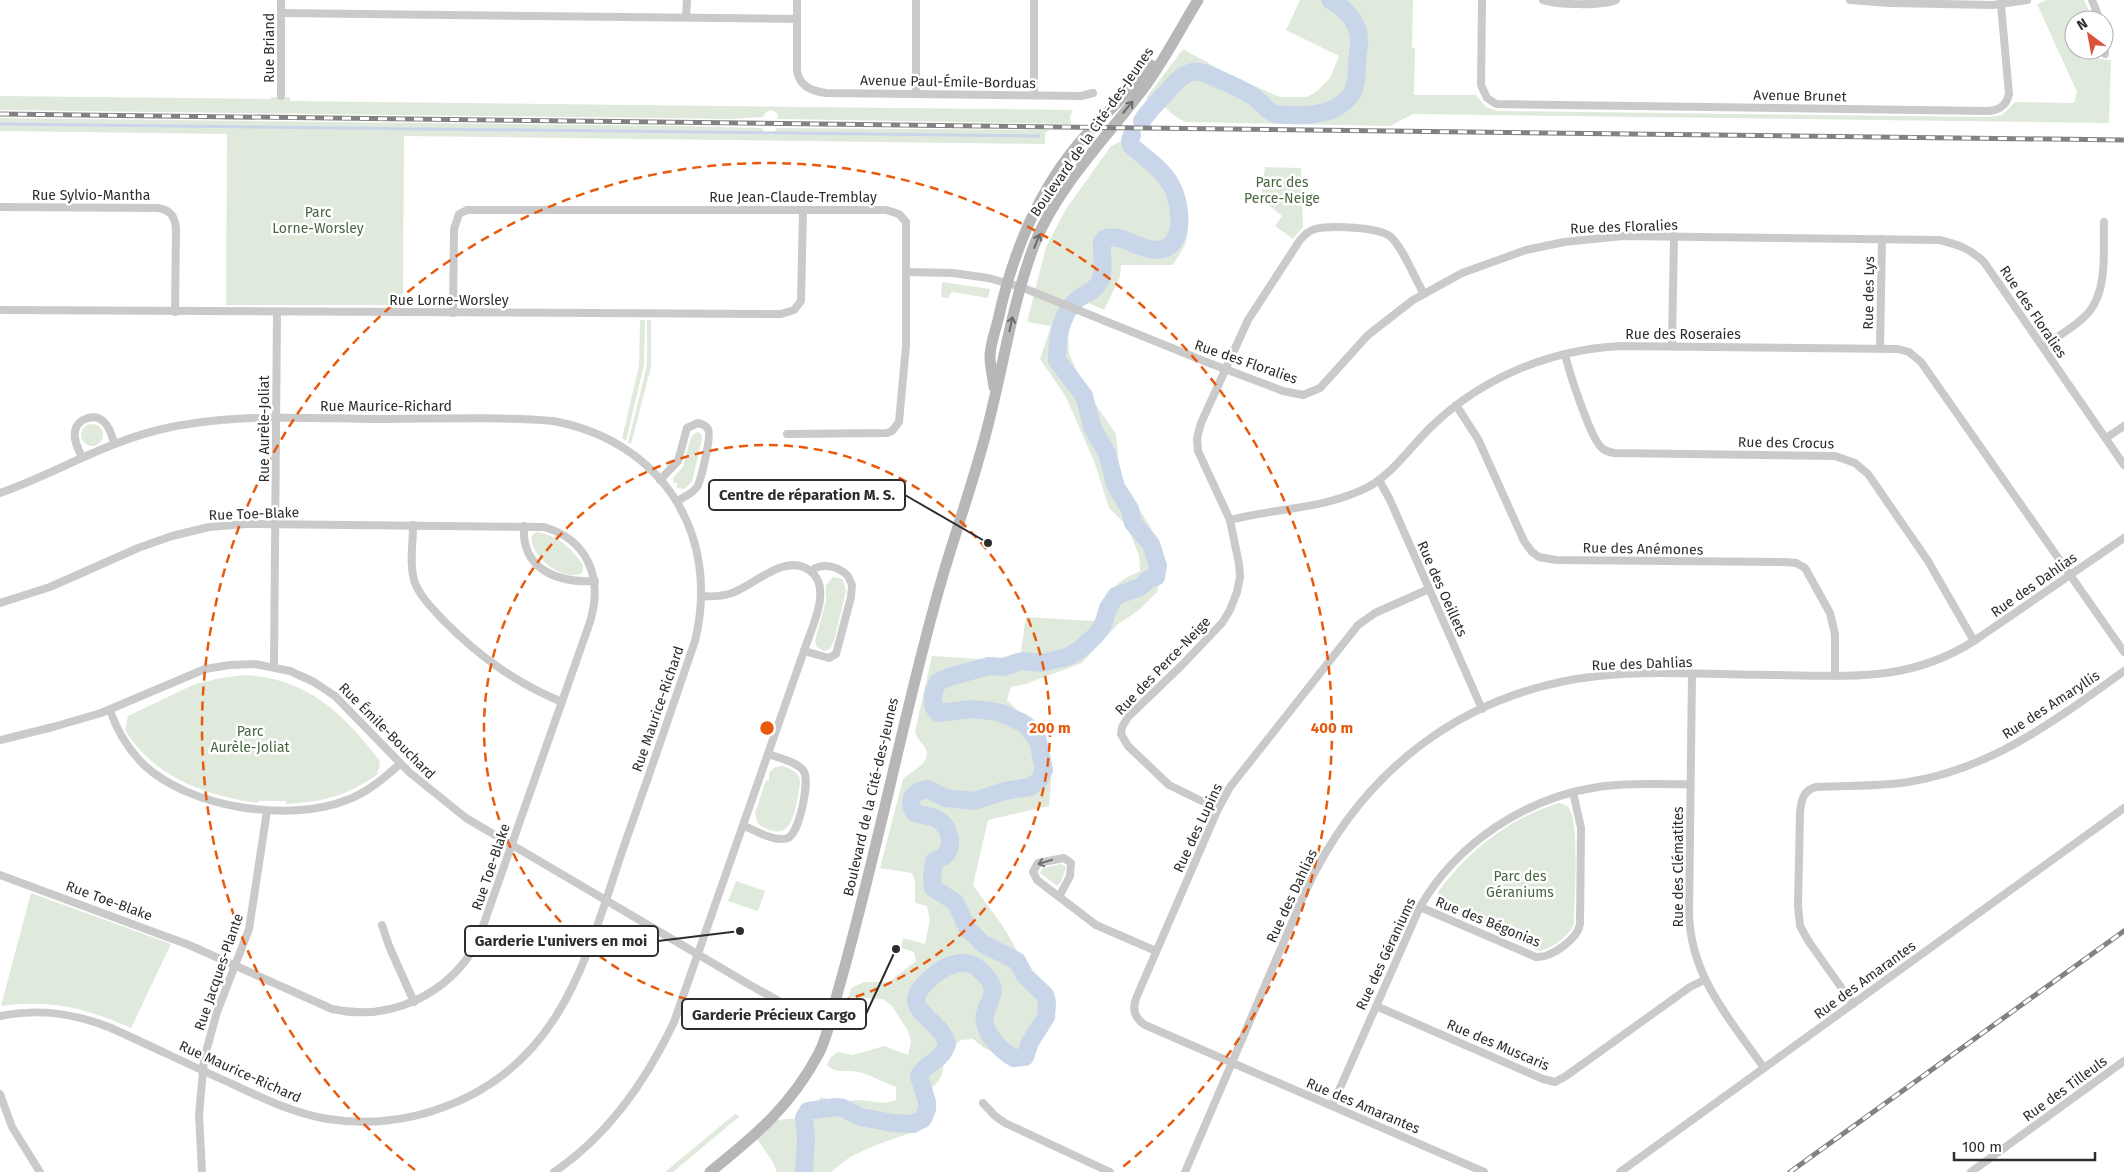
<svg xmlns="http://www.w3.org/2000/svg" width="2124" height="1172" font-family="'Fira Sans',sans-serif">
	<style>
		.green { fill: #e0eadc }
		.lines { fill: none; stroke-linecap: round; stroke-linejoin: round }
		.stream { stroke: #c9d5e9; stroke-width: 3 }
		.river { stroke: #c9d5e9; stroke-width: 18 }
		.minor { stroke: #cacaca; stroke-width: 8 }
		.secondary { stroke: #b7b7b7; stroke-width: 11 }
		.rail-casing { stroke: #828282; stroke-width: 5 }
		.rail { stroke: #fff; stroke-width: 3; stroke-dasharray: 9; stroke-linecap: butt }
		.oneway { stroke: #6b6b6b }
		.oneway2 { stroke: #747474 }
		.ring { fill: none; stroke: #e8590c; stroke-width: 2.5; stroke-dasharray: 9 6 }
		.labels { text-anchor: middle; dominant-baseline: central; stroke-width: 5; stroke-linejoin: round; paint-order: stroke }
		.street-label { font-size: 14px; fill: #2d2d2d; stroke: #fff }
		.park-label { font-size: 14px; fill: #47663e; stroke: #fff }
		.centre { fill: #e8590c; stroke: #fff; stroke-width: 2.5 }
		.ring-label { font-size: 15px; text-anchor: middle; font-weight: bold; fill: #e8590c; stroke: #fff; stroke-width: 5; stroke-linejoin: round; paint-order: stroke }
		.leader { fill: none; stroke: #2d2d2d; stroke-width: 2 }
		.callout-dot { fill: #2d2d2d; stroke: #fff; stroke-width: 2 }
		.callout { fill: #fff; stroke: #2d2d2d; stroke-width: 2 }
		.callout-label { font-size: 15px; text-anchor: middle; font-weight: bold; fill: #2d2d2d }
	</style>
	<rect width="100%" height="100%" fill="#fff"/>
	<g class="green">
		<path d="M1300 0H1413L1412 48H1415L1414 95H1476L1486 107 1498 111 1991 117 2002 115 2015 102 2074 103 2077 92 2037 4 2047 0H2084L2093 20H2074V50H2099V59L2111 60 2109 123 1413 114 1390 126 1186 122C1172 116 1165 108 1156 96L1149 100 1146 98 1183 49 1232 76 1280 97H1307L1317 91 1330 78 1339 56 1286 30Z"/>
		<path d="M0 96 271 99V97H290V101L1073 110 1070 117 1071 124 778 119 777 113 772 110 766 112 763 117 730 119 0 110Z"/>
		<path d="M0 118 681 126 762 128 765 134 773 135 777 128 1049 130 1045 133V144L404 136 403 305H226L227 134 0 131Z"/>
		<path d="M1123 140 1145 148 1167 172 1180 190 1187 217 1188 231 1185 245 1173 265H1121L1120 277 1104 310 1084 301H1077L1068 334 1069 353 1083 386 1116 434 1119 468 1125 486 1160 543 1163 564 1157 592 1138 611 1118 624 1082 663 1026 684 1011 687 1007 700C1026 719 1050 739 1051 767 1052 780 1050 793 1049 806L988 820 973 885C982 898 991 910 1000 922 1009 935 1015 949 1024 961 1036 977 1056 990 1054 1012 1053 1024 1042 1032 1037 1042 1032 1053 1027 1062 1013 1062L1003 1055 984 1048 973 1039 961 1040 944 1054C944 1060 944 1068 942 1074 935 1092 920 1086 931 1113L925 1128 876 1145 850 1157 831 1172H777L773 1162 757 1139 777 1120 799 1118 813 1108 821 1097 836 1102 858 1100 885 1103 896 1100V1087C884 1083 869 1074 858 1072 848 1070 834 1074 827 1065L831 1057 838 1052 853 1055 884 1046 908 1055 911 1042 908 1031 892 1006 883 999 849 997 851 988 864 982H889L916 961 914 952 901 948 903 938 925 944 930 920 927 906 915 903V881L912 873 880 868 903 779C913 769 936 762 923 745 920 740 916 738 915 731L932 656 1012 661 1020 657 1026 617 1094 621C1101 613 1102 605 1107 596 1115 583 1127 577 1140 571L1139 556 1130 533 1127 526 1109 508 1095 464 1066 397 1040 359 1051 326 1027 322 1046 247 1066 209 1111 146Z"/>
		<path d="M1265 167 1301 168 1303 227 1293 239 1275 226 1282 216 1261 199Z"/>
		<path d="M942 282 990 289 988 298 952 292 948 298 941 297Z"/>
		<path d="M640 320H645L644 365 626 441 622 438 639 366Z"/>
		<path d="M647 320H651V367L631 444 628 443 647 365Z"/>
		<circle cx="92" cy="435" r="11"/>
		<path d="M697 432 701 434 702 439 692 482 684 489 678 488 676 486 678 484 676 482 674 484 673 478 683 467 691 437Z"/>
		<path d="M537 532C558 536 573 548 583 566V572C566 585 527 555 532 535Z"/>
		<path d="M833 577 843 579 846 591 834 641 830 649 824 651 817 647 815 641 826 601V585Z"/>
		<path d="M245 675C308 679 342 712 379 760L380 766 377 773 378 774C347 796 323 802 286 804V801H258V803C206 796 154 777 125 730L128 716 195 684 221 678Z"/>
		<path d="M783 766C792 770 801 772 800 784 795 809 794 848 758 824L755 813 766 780 769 781V773L775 767Z"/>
		<path d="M1559 803C1563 804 1567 805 1569 808 1580 823 1574 901 1574 923 1572 934 1550 950 1539 951L1439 907 1436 898 1439 891C1468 851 1511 817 1559 803Z"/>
		<path d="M1061 864 1066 867 1061 882 1057 886 1040 873 1043 868Z"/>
		<path d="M736 881 765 891 758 911 728 901Z"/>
		<path d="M31 893 171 944 131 1028C86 1008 51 999 1 1006Z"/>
		<path d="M735 1114 740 1116 673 1172H665Z"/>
	</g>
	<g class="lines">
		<path class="stream" d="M0 124 1039 136"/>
		<g class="river">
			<path d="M1142 121C1149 110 1157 103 1165 94 1176 82 1186 67 1204 73 1221 80 1239 87 1254 97 1263 103 1266 111 1276 114 1295 116 1324 117 1340 105 1357 94 1356 83 1357 65 1357 59 1358 52 1359 46 1361 25 1347 9 1330 0"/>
			<path d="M804 1172 806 1137 804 1118 808 1111 836 1107 843 1108 861 1117 893 1123 913 1124 923 1119 927 1109V1102L919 1076C925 1062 941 1063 947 1044 941 1017 893 1010 930 979 939 970 951 963 964 963 971 963 976 966 981 971 1007 994 981 1002 985 1023 987 1037 1003 1052 1014 1058L1025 1057 1030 1042 1046 1017 1047 1002 1045 995 1025 976 1017 961 983 944 968 929 955 902 933 888 932 876 934 861C939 859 944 858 947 853 954 842 948 825 937 819 930 815 922 816 915 813 905 801 915 790 928 789L945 798 975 801 1004 791 1030 787 1039 781 1044 770 1038 741 1026 725 1021 722 1001 713 991 711 973 709 938 713C929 704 933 692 938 682L949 677 989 666 1003 667 1022 661 1041 663 1067 657 1078 651 1095 636 1103 625 1108 608 1116 596 1140 587 1149 579 1156 577 1158 566 1151 544 1133 523 1130 509 1116 487 1107 453 1093 429 1084 396 1057 360C1057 339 1061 312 1079 298 1087 293 1095 291 1100 281 1105 269 1101 254 1102 242L1104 239C1120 232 1137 249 1155 250 1187 251 1182 204 1171 185 1162 168 1144 158 1131 145L1130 140 1132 135"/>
		</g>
		<g class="minor">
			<path d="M797 0V71C800 87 812 91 826 93L1081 96 1093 93"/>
			<path d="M916 0V94"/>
			<path d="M1482 0 1481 85 1487 98 1496 104 1986 111C1998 111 2006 107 2009 94L2001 5"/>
			<path d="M1543 0C1557 5 1602 6 1616 0"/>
			<path d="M1850 0 1890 3 1993 5 2027 0"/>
			<path d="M2092 0 2100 20"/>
			<path d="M281 13 797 19"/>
			<path d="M686 17 687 0"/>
			<path d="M2104 39 2105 54"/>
			<path d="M1034 95V0"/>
			<path d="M281 96V0"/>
			<path d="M0 207 158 208C171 210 175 217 176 229L175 312"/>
			<path d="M907 272 953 273 988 278 1021 287 1209 363 1283 391 1303 395 1320 388 1368 335 1413 300 1462 273 1526 250 1564 242 1623 236 1939 240C1957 244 1971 249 1984 262L2124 465"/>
			<path d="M0 310 781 314 794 310 801 301 803 210"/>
			<path d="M453 313 454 229 459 214 467 210H886L899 214 906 222V346L899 422 892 431 887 433 787 434"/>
			<path d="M1672 345 1674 236"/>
			<path d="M2043 346C2058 336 2077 326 2089 312 2108 289 2103 250 2104 222"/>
			<path d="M1880 348 1882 239"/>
			<path d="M1565 354C1569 372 1589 433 1600 446 1604 451 1609 452 1614 453L1835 456 1855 463 1868 474 1928 561 1974 641"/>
			<path d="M1456 405 1478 439 1524 541 1532 552 1539 557 1556 560 1785 562 1796 563 1805 568 1830 613 1835 634V676"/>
			<path d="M2106 438 2124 426"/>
			<path d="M82 457C78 449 73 439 75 431 78 418 95 413 104 422 110 427 112 436 114 443"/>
			<path d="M660 480 678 461 687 428 698 423C702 424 706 425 708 429 712 435 701 480 697 487 692 494 684 497 677 501"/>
			<path d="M1379 480 1390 500 1482 709"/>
			<path d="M0 493C54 474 102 444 158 430 227 413 301 418 372 419 432 419 493 416 553 421 662 441 721 534 695 641 672 709 648 778 624 846 587 954 564 1063 444 1107 408 1121 366 1125 328 1119 293 1113 262 1098 230 1083 190 1065 151 1046 111 1028 74 1013 39 1008 0 1016"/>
			<path d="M1230 520C1276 508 1327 509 1370 486 1395 471 1411 446 1432 426 1483 377 1550 350 1620 346L1898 349 1909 352 1921 362 2124 652"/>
			<path d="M413 525C413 543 409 566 415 583 421 598 434 610 445 622 480 657 516 683 562 702"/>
			<path d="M524 526C521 570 558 583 595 581"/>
			<path d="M1429 589 1375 613 1358 625 1230 787 1218 809 1137 996C1132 1007 1133 1017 1145 1025L1484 1172"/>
			<path d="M0 603 50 587 138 548 172 536 209 527 246 524 544 527C589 540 603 579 590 622L477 943C448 995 390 1022 332 1009L189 945 0 875"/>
			<path d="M804 651 829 658 836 654 851 597 852 585 848 576C838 566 822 562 811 571"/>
			<path d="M274 667 277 312"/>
			<path d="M1692 674 1689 914C1691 977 1729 1018 1764 1068"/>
			<path d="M110 710C117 731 128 749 144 765 190 808 289 823 347 800 367 793 384 778 400 764"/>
			<path d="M0 740 53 727 101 713 205 669 230 665 255 664 290 671 314 682 335 696 409 772 466 818 750 985 829 1029"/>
			<path d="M1218 809 1169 785 1128 746 1121 734 1122 727 1128 717 1182 665 1222 623 1230 610 1237 592 1240 577 1239 564 1230 520 1198 451 1197 438 1201 423 1248 320 1300 240C1304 235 1309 231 1315 229 1330 225 1380 227 1391 237 1404 250 1414 277 1424 294"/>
			<path d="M744 826C755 830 775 843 788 838 799 833 811 780 803 770 795 761 779 758 768 754"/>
			<path d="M1059 897 1070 876 1071 863 1064 858 1038 863 1033 872 1037 880 1096 925 1156 951"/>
			<path d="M1420 907 1536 957C1551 958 1578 939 1580 924L1581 828 1573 792"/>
			<path d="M382 925 389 946 414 1002"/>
			<path d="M1853 1004 1809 942 1800 926 1798 906 1800 813C1801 801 1803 790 1816 787 1847 785 1877 787 1908 782 1992 769 2057 719 2124 671"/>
			<path d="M1376 1006 1543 1079 1555 1082 1566 1076 1690 987 1704 980"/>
			<path d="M0 1094 12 1127 40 1172"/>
			<path d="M983 1103 995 1116 1005 1123 1110 1172"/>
			<path d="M1332 1106 1420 907C1457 843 1525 798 1598 787 1629 782 1660 785 1690 784"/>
			<path d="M202 1172 199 1115 204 1059 217 1012 249 929 267 811"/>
			<path d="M554 1172C609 1135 646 1081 674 1022L804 651C811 628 834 587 809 570 784 553 755 585 732 593 723 596 713 597 702 596"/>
			<path d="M1185 1172 1306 890C1362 770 1464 691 1598 676 1657 670 1718 675 1778 675 1852 676 1909 682 1974 641L2124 538"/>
			<path d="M1620 1172 2124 808"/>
			<path d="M1971 1172 2124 1061"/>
		</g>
		<g class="secondary">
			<path d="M994 387C993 378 990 367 990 357 990 345 995 332 998 320 1012 255 1036 194 1079 143 1102 116 1129 93 1151 65"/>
			<path d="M710 1172C756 1135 791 1106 819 1053 829 1033 832 1012 838 991 856 928 871 865 886 802 904 726 921 650 943 575 956 531 971 488 983 444 1002 377 1010 308 1035 243 1057 187 1108 136 1143 89 1164 61 1180 29 1198 0"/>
		</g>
		<g class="rail-casing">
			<g id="rail">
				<path d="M0 114 2124 140"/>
				<path d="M1790 1172 2124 931"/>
			</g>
		</g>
		<use href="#rail" class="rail"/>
	</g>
	<defs><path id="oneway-shaft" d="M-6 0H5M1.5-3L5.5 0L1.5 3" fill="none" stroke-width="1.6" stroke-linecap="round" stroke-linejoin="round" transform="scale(1.25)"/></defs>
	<g class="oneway">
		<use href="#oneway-shaft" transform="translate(1128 107) rotate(-50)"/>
		<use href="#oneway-shaft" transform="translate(1037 241) rotate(-68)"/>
		<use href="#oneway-shaft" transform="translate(1011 324) rotate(-78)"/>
	</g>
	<use class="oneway2" href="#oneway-shaft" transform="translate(1045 862) rotate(163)"/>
	<g class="ring">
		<circle cx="767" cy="728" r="283"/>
		<path d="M415 1170A565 565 0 1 1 1119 1170"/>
	</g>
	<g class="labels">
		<g class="street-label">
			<text transform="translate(269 48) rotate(-90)">Rue Briand</text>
			<text transform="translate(948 82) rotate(1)">Avenue Paul-Émile-Borduas</text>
			<text transform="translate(1800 96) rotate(1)">Avenue Brunet</text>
			<text transform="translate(1092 132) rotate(-55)">Boulevard de la Cité-des-Jeunes</text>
			<text x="91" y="195">Rue Sylvio-Mantha</text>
			<text x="793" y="197">Rue Jean-Claude-Tremblay</text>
			<text transform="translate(1624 227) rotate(-2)">Rue des Floralies</text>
			<text transform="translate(1869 293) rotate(-89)">Rue des Lys</text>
			<text x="449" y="300">Rue Lorne-Worsley</text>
			<text transform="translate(2033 312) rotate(56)">Rue des Floralies</text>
			<text x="1683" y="334">Rue des Roseraies</text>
			<text transform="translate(1246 362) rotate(19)">Rue des Floralies</text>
			<text x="386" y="406">Rue Maurice-Richard</text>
			<text transform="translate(264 429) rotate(-90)">Rue Aurèle-Joliat</text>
			<text transform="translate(1786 443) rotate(1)">Rue des Crocus</text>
			<text transform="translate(254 514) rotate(-2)">Rue Toe-Blake</text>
			<text transform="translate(1643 549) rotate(1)">Rue des Anémones</text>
			<text transform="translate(2034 585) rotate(-35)">Rue des Dahlias</text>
			<text transform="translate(1442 589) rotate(66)">Rue des Oeillets</text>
			<text transform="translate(1642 664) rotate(-2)">Rue des Dahlias</text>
			<text transform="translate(1163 666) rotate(-46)">Rue des Perce-Neige</text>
			<text transform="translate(2051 705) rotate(-33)">Rue des Amaryllis</text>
			<text transform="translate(658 709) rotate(-71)">Rue Maurice-Richard</text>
			<text transform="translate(387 731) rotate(45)">Rue Émile-Bouchard</text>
			<text transform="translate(871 797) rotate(-77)">Boulevard de la Cité-des-Jeunes</text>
			<text transform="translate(1198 828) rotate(-65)">Rue des Lupins</text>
			<text transform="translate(491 867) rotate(-71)">Rue Toe-Blake</text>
			<text transform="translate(1678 867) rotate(-90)">Rue des Clématites</text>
			<text transform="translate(1292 896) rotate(-65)">Rue des Dahlias</text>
			<text transform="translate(109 901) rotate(20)">Rue Toe-Blake</text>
			<text transform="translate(1488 922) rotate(22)">Rue des Bégonias</text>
			<text transform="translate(1386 954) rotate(-65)">Rue des Géraniums</text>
			<text transform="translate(219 972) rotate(-71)">Rue Jacques-Plante</text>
			<text transform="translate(1865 980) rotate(-36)">Rue des Amarantes</text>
			<text transform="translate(1498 1045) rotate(23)">Rue des Muscaris</text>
			<text transform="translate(240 1072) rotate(24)">Rue Maurice-Richard</text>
			<text transform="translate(2065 1089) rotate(-36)">Rue des Tilleuls</text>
			<text transform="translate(1363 1106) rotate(23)">Rue des Amarantes</text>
		</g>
		<g class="park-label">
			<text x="1282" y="182">Parc des<tspan x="1282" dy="16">Perce-Neige</tspan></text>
			<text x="318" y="212">Parc<tspan x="318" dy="16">Lorne-Worsley</tspan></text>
			<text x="250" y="731">Parc<tspan x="250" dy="16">Aurèle-Joliat</tspan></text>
			<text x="1520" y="876">Parc des<tspan x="1520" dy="16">Géraniums</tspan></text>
		</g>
	</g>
	<circle cx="767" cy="728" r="8" class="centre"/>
	<g class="ring-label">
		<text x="1050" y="733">200 m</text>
		<text x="1332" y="733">400 m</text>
	</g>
	<path class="leader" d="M988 543L905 495M740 931L658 941M896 949L866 1014"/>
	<g class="callout-dot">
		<circle cx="988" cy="543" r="5"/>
		<circle cx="740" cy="931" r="5"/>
		<circle cx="896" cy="949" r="5"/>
	</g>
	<g class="callout">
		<rect x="709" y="480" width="196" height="30" rx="5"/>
		<rect x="465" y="926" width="193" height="30" rx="5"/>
		<rect x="682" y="999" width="184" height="30" rx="5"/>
	</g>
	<g class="callout-label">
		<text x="807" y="500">Centre de réparation M. S.</text>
		<text x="561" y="946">Garderie L'univers en moi</text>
		<text x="774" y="1020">Garderie Précieux Cargo</text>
	</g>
	<g transform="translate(2089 35) rotate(328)"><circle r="24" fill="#ffffff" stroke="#ababab"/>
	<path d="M0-4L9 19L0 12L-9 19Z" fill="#da543a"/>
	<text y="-8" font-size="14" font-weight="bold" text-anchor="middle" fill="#2d2d2d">N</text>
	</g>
	<path d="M1954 1152v8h141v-8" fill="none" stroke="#2d2d2d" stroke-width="2.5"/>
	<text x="1962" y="1152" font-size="15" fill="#2d2d2d" stroke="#ffffff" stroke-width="4" paint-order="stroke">100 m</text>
</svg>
